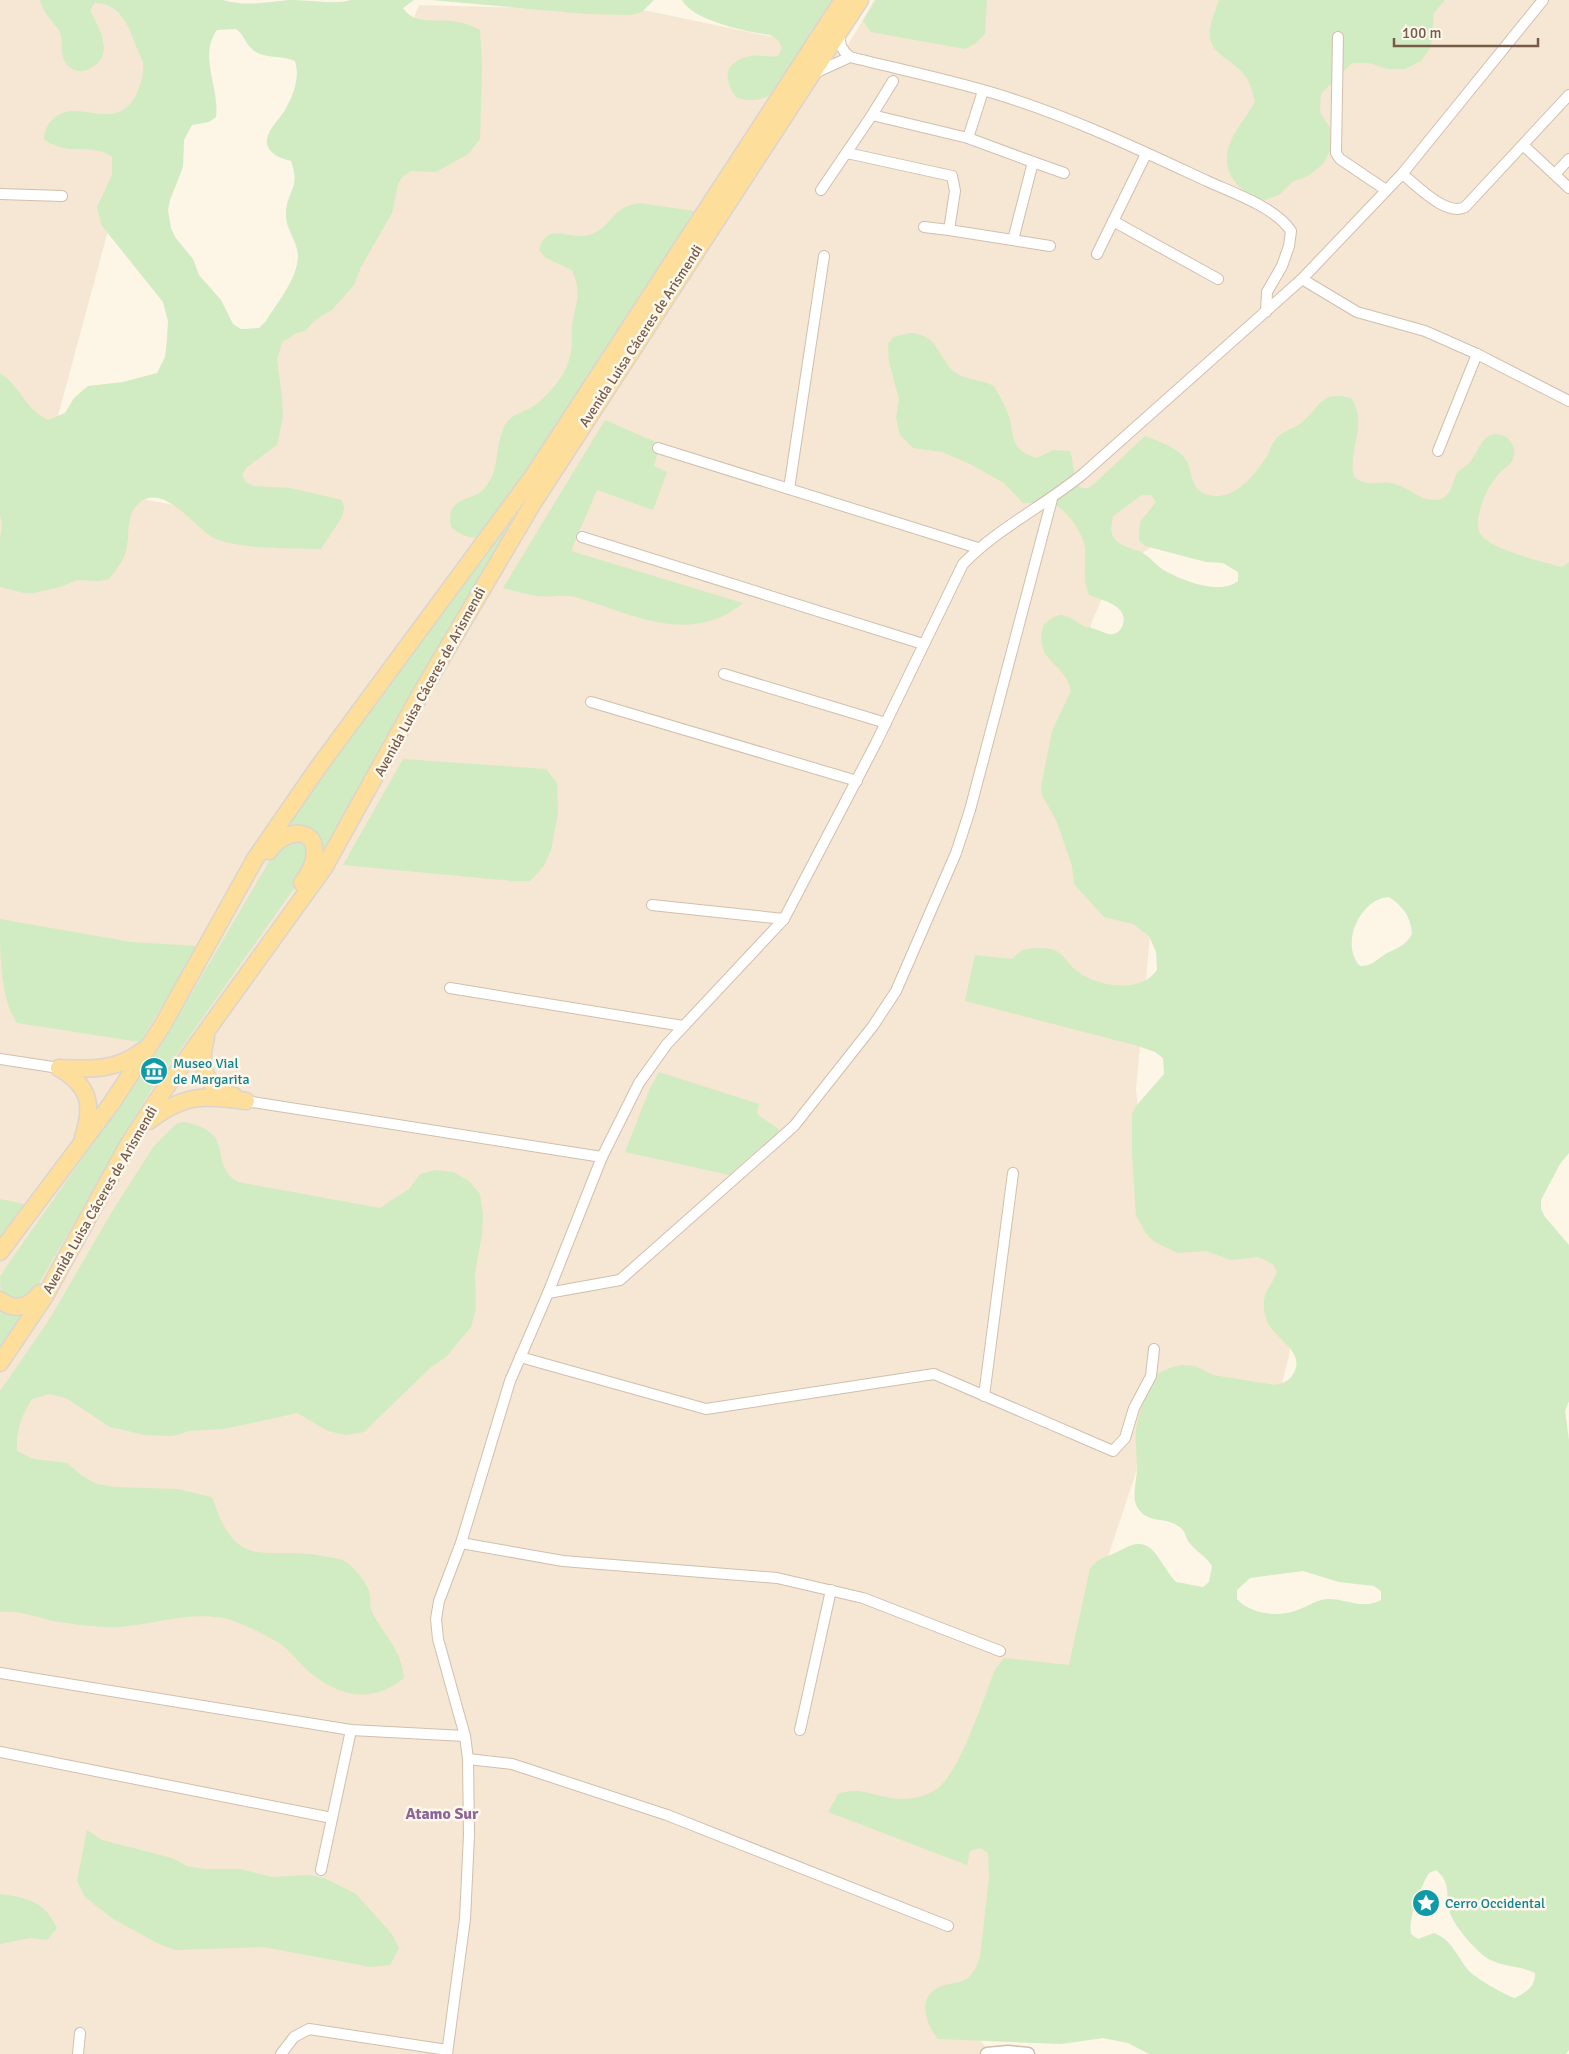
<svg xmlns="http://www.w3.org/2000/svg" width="1569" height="2054" font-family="Signika,sans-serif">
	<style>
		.residential { fill: #f5e7d3 }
		.green { fill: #d1ebc2; fill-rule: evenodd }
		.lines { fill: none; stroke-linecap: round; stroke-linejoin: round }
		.minor-casing { stroke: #d1bfad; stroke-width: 12 }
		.tertiary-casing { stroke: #d1bfad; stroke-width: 15 }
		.primary-casing { stroke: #dcd4d0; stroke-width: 19 }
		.minor { stroke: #fff; stroke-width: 10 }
		.tertiary { stroke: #fff; stroke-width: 12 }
		.primary { stroke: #fdde9b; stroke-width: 16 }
		.labels { text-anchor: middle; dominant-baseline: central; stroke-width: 5; stroke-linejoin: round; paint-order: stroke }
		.street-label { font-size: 14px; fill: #775b49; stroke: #fff8ec }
		.culture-label { font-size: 14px; fill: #0d838f; stroke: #fff8ec; text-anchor: start }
		.quarter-label { font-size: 16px; font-weight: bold; fill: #8b649a; stroke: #fff8ec }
	</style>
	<rect width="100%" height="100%" fill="#fdf5e5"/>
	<path class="residential" d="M0 0H137L154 60 41 479 184 507 283 340 419 5 648 11 844 52 874 0H1569V650L1187 526 1114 570 1091 624 1089 706 1156 870 1136 1089 1146 1193 1302 1236 1289 1356 1280 1391 1170 1371 1066 1682 1009 1885 960 2018 992 2054H0Z"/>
	<g class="green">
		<path d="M40 0H223C246 7 266 2 289 0 309 0 334 5 351 0H414L403 8C414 25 435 19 452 21 462 22 471 25 480 30L482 67 480 139 468 154 436 172 411 171 403 176 398 184 392 213 361 267 354 285 332 310 315 320 305 331 297 333 282 342 277 360 282 397 283 417 277 445 247 467 242 475 246 482 254 486 290 488 342 500 344 508 342 517 321 549C297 549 232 549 212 537 195 527 163 482 139 503 124 517 131 537 125 554 122 563 115 571 109 579L100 581 77 580 60 587 34 593H24L0 587V540L2 524 0 515V373C23 389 22 406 48 420L65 413 74 398 88 386 123 382 157 373 165 357 167 340 168 321 163 302 102 226 97 207 112 175V157C93 142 65 157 44 139 45 123 57 111 74 111 95 111 114 122 131 103 138 95 145 74 143 63 142 58 138 51 136 46 129 26 120 3 95 3L90 10C100 30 116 56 89 69 83 72 76 72 71 68 56 58 66 41 58 29 51 19 43 13 40 0ZM236 29C245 35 245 44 253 50 264 59 282 55 295 61 300 76 294 94 286 108 279 122 255 139 274 154 278 158 286 159 291 161 301 188 287 190 286 213 285 227 294 236 297 249 303 273 277 302 266 321L259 328 241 329 233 324 221 300 199 275 193 259 175 237 171 228 168 210 170 200 183 167 184 140 192 125 209 122 216 117C220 88 198 56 217 30Z"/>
		<path d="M431 0H654L642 12 631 15 587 14Z"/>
		<path d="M682 0H833L777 91C764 100 750 103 736 97 722 77 725 62 750 56 759 54 768 58 778 56L782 48 778 40 770 35C748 32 693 21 682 0Z"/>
		<path d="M876 0H987L985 34 976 43 965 49 871 32 863 21Z"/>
		<path d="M1219 0H1445L1434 13 1431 47 1421 61 1405 69H1387L1369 63H1352L1321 94 1320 112 1330 128 1331 149 1323 164 1308 176 1292 182 1279 195 1262 201C1240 192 1220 173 1229 146 1234 130 1247 117 1255 102 1252 90 1250 80 1241 71 1229 58 1207 52 1210 30 1211 20 1216 9 1219 0Z"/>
		<path d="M640 203 700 212 486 536C472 540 462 536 451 527 445 495 472 502 484 489 501 470 494 445 505 425 512 412 529 412 539 402 557 386 570 369 572 344 572 338 571 332 572 325 576 302 582 294 572 270L546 258 539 250C547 220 569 241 589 235 613 228 610 207 640 203Z"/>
		<path d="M910 333C935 333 937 353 951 369 961 380 981 379 994 386 999 394 1003 403 1007 411 1016 432 1006 449 1037 458L1053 450 1070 451C1074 464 1073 477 1080 488H1088L1095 483 1145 436C1157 441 1173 446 1182 455 1195 468 1187 489 1208 495 1234 502 1255 475 1267 456 1270 450 1272 443 1276 439 1281 431 1291 430 1298 425 1320 411 1317 389 1351 398 1369 424 1347 450 1354 477 1372 489 1377 479 1394 484 1408 487 1421 501 1436 500 1452 498 1451 485 1456 475 1459 469 1466 467 1470 462 1479 452 1482 430 1501 435 1510 437 1516 447 1514 456 1512 465 1502 469 1497 476 1487 487 1471 522 1481 535 1493 550 1543 562 1562 567L1569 562V1153L1560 1164 1541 1200V1209L1545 1217 1569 1245V1401L1565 1411 1569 1440V2050L1566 2054H1149L1128 2043 1103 2038 1061 2044 938 2039C925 2023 916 1995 942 1986 950 1983 961 1983 968 1978 974 1973 977 1964 980 1957L989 1878 988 1853 980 1848 970 1851 967 1865 828 1812 838 1794C860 1785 881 1800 904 1799 915 1799 928 1795 937 1789 960 1772 983 1699 995 1670L1004 1658 1069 1665 1090 1569C1100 1556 1106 1558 1119 1551 1153 1530 1156 1560 1176 1582L1203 1587 1209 1582 1212 1566C1206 1556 1195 1551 1188 1541 1185 1535 1185 1530 1178 1526 1166 1517 1150 1523 1140 1511 1129 1499 1138 1480 1137 1466 1137 1455 1135 1443 1136 1432 1136 1423 1148 1386 1151 1377L1172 1367 1181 1365 1195 1366 1213 1375 1275 1385C1284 1383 1289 1381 1294 1373 1306 1349 1271 1338 1266 1318 1259 1292 1270 1291 1277 1272L1273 1264 1258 1257 1231 1260 1206 1251 1178 1253 1157 1243 1150 1238 1144 1230 1136 1215 1132 1154V1114L1136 1106 1164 1074 1163 1058 1155 1052 1138 1046 965 1001 975 955 1012 959C1015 956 1020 951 1024 950 1032 947 1051 947 1058 952 1065 957 1070 966 1077 971 1097 987 1141 994 1157 970L1156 952 1149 936 1133 924 1104 917 1074 884 1072 866 1057 822 1042 795 1041 787 1052 731 1071 691C1064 660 1032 662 1044 624 1061 610 1064 614 1080 624 1085 628 1093 628 1098 630 1103 632 1108 635 1113 634 1119 633 1122 628 1123 624 1129 605 1100 600 1089 595 1082 579 1086 564 1085 548 1084 534 1065 506 1050 503 1042 501 1032 504 1023 503L1004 483 970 464 942 452 913 448 900 435 896 418 899 399 889 362 888 344 893 337ZM1142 495H1151L1156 502 1140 522 1139 540 1145 546 1206 562 1223 563 1238 572V581C1220 596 1180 580 1162 569 1155 564 1149 556 1141 552 1132 548 1120 547 1114 538 1109 531 1112 524 1113 516ZM1389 897C1403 906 1411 917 1412 934 1405 947 1396 948 1384 955 1375 961 1372 966 1360 966 1339 944 1361 898 1389 897ZM1303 1571 1339 1582 1374 1586 1381 1591V1600C1363 1610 1347 1599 1328 1599 1316 1599 1306 1608 1295 1611 1277 1617 1250 1614 1237 1599V1590L1250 1578ZM1436 1870C1452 1883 1445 1896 1450 1913 1455 1927 1472 1946 1484 1956 1498 1967 1519 1965 1535 1973 1535 1988 1527 1991 1515 1998 1506 1996 1474 1977 1468 1970 1457 1956 1452 1940 1434 1933L1418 1939 1411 1934C1408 1918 1420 1888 1429 1873Z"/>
		<path d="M605 420 660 444 654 466 667 472 653 510 597 490 571 551 743 603C689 647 631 613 575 597 561 594 549 598 537 596 525 594 514 591 503 588Z"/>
		<path d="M521 503 524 505 326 849 309 828 288 824Z"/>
		<path d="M403 759 546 769 557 783 558 813 551 850 544 866 530 881H513L343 865Z"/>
		<path d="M292 838 309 846 305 873 148 1095 33 1294 20 1302 1 1294 0 1277 4 1270 160 1047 277 848Z"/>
		<path d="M0 919 131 942 199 946 140 1042 17 1023C0 998 0 951 0 919Z"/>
		<path d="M659 1072 759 1104 757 1114 780 1130 729 1175 625 1152 650 1088Z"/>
		<path d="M185 1122C239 1134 206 1162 238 1182L380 1208 409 1189 420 1174 436 1170 453 1172 469 1181 480 1194 483 1215 482 1235 475 1273 476 1309 471 1327 446 1357 431 1367 364 1432 346 1435 328 1431 297 1413 224 1429 189 1431 173 1436 145 1435 110 1427 66 1398 49 1394 32 1399C21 1417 16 1430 17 1451L34 1459 67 1463 81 1475 97 1484 115 1487 177 1489 212 1497C238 1577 266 1543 327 1557 334 1558 343 1559 349 1564 357 1572 365 1580 369 1591 371 1599 369 1607 373 1614 386 1638 401 1649 404 1678 371 1705 338 1697 306 1669 297 1661 290 1650 279 1643 268 1636 236 1620 224 1618 186 1612 156 1624 119 1627 102 1628 83 1625 66 1623 43 1621 23 1609 0 1612V1391L49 1320 113 1210 154 1146 177 1123Z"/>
		<path d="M0 1199 24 1204 0 1239Z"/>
		<path d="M0 1308 23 1315 0 1352Z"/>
		<path d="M87 1830 102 1840 172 1858 187 1866 204 1869H240L272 1877 308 1875 324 1878 356 1894 391 1933 399 1948 390 1965 371 1967 263 1947 175 1950 159 1944 113 1919 85 1897 77 1881Z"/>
		<path d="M0 1894C28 1898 44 1901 57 1928L47 1940 30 1938 0 1944Z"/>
	</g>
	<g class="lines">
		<g class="minor-casing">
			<g id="minor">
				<path d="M839 33C840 44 841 50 850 57 898 69 946 79 993 93 1067 115 1138 149 1207 181 1233 193 1275 207 1291 231L1289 246 1282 266 1267 292 1266 312"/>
				<path d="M1338 37 1336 153 1340 159 1386 190"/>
				<path d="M817 72 850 57"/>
				<path d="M872 115 893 81"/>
				<path d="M968 138 1033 162 1013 240"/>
				<path d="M1523 145 1569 188"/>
				<path d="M847 153 952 176 955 191 949 230 1050 246"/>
				<path d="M1033 162 1064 173"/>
				<path d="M1402 174C1417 185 1446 217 1465 207L1569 95"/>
				<path d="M1555 174 1569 159"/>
				<path d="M821 190 872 115 968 138 983 91"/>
				<path d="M0 194 62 196"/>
				<path d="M1113 221 1218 279"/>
				<path d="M924 227 949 230"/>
				<path d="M1097 254 1146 154"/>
				<path d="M1302 279 1357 312 1425 331 1477 354 1569 401"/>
				<path d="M658 448 978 548"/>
				<path d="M1438 451 1477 354"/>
				<path d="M789 489 824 256"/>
				<path d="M582 537 923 644"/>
				<path d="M724 674 886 723"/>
				<path d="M591 702 857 781"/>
				<path d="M652 905 784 919"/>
				<path d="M450 988 683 1026"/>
				<path d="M0 1059 59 1068"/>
				<path d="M246 1101 602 1157"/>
				<path d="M548 1293 620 1280 794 1126 873 1026 896 991 956 853 970 810 1052 499"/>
				<path d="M520 1357 706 1409 934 1374 1113 1451 1125 1438 1134 1408 1151 1376 1154 1349"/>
				<path d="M984 1396 1013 1173"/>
				<path d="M461 1543 563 1561 777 1578 863 1598 1000 1651"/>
				<path d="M0 1673 351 1730 465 1736"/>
				<path d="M800 1730 831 1590"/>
				<path d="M0 1752 332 1818"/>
				<path d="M468 1759 512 1764 667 1815 948 1926"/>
				<path d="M321 1870 351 1730"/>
				<path d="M78 2054 80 2033"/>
				<path d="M281 2054 294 2037 309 2029 447 2050"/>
				<path d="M447 2054 465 1919 469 1835 468 1759 465 1736 438 1639 436 1619 439 1601 461 1543 510 1381 548 1293 602 1157 639 1083 667 1044 784 919 876 743 963 564C998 528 1044 506 1083 474L1302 279 1402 174 1543 0"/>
			</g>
		</g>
		<g class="tertiary-casing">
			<path id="tertiary" d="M987 2054 1008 2052 1028 2054"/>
		</g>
		<g class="primary-casing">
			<g id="primary">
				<path d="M269 851C284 828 320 825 314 859 313 868 307 876 302 883"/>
				<path d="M206 1038C198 1067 203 1085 234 1096"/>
				<path d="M59 1068C90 1069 116 1071 142 1051"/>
				<path d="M59 1068C89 1085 94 1105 83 1137"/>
				<path d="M149 1121C184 1094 203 1095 246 1101"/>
				<path d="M0 1252 111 1104 162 1026 255 859 317 769 533 476 843 0"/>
				<path d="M0 1300C15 1312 29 1307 40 1293"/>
				<path d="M0 1363 45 1296 128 1145 164 1090 324 868 421 693 533 503 860 0"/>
			</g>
		</g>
		<use href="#minor" class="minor"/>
		<use href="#tertiary" class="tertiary"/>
		<use href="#primary" class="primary"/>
	</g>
	<defs>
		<g id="museum-disc" transform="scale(1.4375)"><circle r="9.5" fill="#0f9aa8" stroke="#fff8ec"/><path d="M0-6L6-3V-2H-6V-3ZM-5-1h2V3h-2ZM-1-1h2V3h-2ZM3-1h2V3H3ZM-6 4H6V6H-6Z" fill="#fff"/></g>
		<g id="sight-disc" transform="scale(1.4375)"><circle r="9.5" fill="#0f9aa8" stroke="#fff8ec"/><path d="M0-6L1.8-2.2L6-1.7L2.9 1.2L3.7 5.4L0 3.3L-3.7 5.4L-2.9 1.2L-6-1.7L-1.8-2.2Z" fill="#fff"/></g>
	</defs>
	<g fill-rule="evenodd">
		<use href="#museum-disc" x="154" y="1071"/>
		<use href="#sight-disc" x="1426" y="1903"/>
	</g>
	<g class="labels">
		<g class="street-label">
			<text transform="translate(641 336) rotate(-57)">Avenida Luisa Cáceres de Arismendi</text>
			<text transform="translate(430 682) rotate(-61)">Avenida Luisa Cáceres de Arismendi</text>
			<text transform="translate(100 1200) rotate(-60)">Avenida Luisa Cáceres de Arismendi</text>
		</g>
		<g class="culture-label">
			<text x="173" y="1063">Museo Vial<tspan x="173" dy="16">de Margarita</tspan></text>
			<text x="1445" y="1903">Cerro Occidental</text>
		</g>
		<g class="quarter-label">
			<text x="442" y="1814">Atamo Sur</text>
		</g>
	</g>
	<path d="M1394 38v8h144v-8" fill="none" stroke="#775b49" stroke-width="2.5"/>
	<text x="1402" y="38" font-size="15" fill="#775b49" stroke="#fff8ec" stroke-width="4" paint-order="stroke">100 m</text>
</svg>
